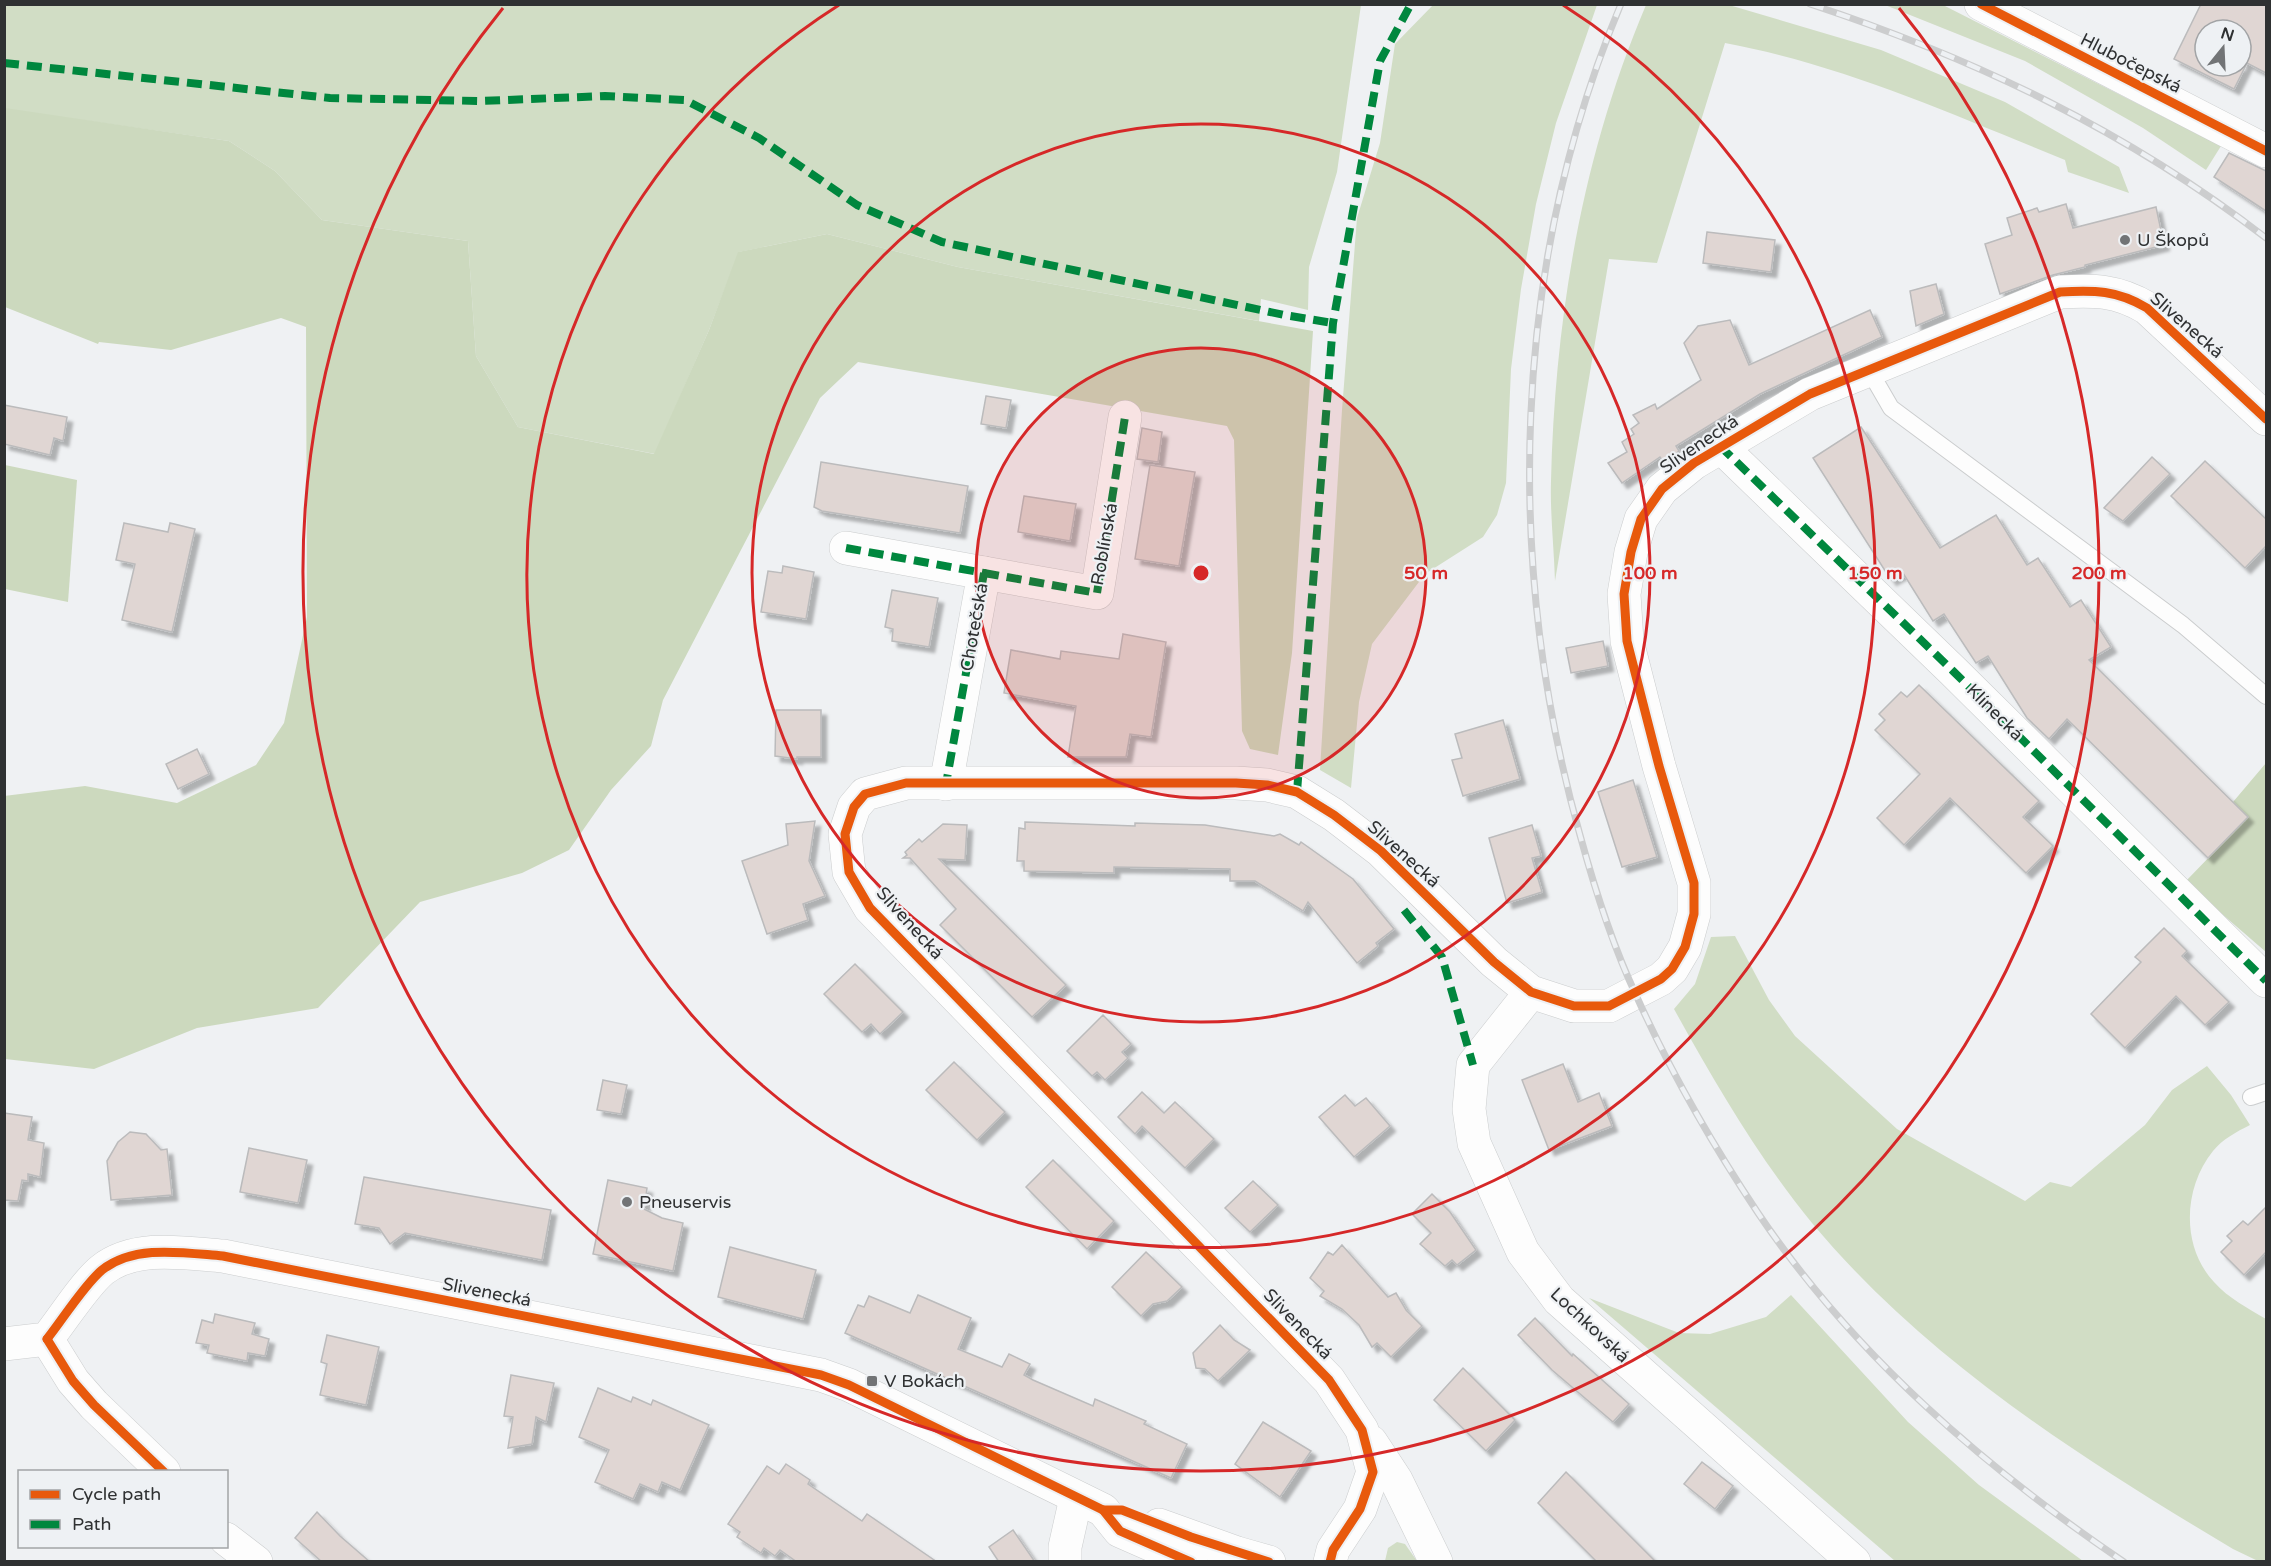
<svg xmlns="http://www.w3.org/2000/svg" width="2271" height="1566" font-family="'Varela Round',sans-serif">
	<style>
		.green { fill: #d1ddc5 }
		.forest { fill: #ccd9be }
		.building { fill: #e0d6d3; stroke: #bbbbbc; stroke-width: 1.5; fill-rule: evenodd; filter: url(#shadow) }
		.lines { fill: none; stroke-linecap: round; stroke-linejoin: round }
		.service-casing { stroke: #cbcdce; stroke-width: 18 }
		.minor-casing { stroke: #cbcdce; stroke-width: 34 }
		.tertiary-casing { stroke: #cbcdce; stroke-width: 34 }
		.service { stroke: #fdfdfd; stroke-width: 16 }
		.minor { stroke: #fdfdfd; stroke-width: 33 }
		.tertiary { stroke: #fdfdfd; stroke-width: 33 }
		.rail-casing { stroke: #cccdce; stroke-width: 7 }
		.rail { stroke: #eef1f4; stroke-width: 4.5; stroke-dasharray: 14; stroke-linecap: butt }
		.quiet { stroke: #00873e; stroke-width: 8; stroke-dasharray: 15 8; stroke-linecap: butt }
		.cycleway-casing { stroke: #eef1f4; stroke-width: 13 }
		.cycleway { stroke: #e8590c; stroke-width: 9 }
		.ring { fill: none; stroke: #d62828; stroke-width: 3 }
		.poi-dot { fill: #727476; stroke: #eef1f4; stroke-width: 2 }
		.labels { text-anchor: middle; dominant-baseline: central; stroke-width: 4.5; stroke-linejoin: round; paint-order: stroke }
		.street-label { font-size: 18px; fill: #2f3132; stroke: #eef1f4 }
		.poi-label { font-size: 18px; fill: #2f3132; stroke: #eef1f4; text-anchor: start }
		.centre { fill: #d62828; stroke: #eef1f4; stroke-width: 3 }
		.ring-label { font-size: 18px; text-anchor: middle; font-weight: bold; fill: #d62828; stroke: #eef1f4; stroke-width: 4.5; stroke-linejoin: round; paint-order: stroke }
	</style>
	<defs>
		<filter id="shadow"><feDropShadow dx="5.5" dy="5.5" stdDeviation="1.5" flood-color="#0004"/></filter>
	</defs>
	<rect width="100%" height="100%" fill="#eff1f3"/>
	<g class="green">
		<path d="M1434 4 1597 5 1556 123 1536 204 1521 289 1511 369 1506 483 1497 515 1483 537 1425 574 1372 644 1359 702 1351 788 1320 770 1342 410 1357 218 1380 143 1395 44Z"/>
		<path d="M5 5H1361L1337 172 1309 267 1308 310 1261 299 1259 321 958 267 827 234 739 252 709 330 655 454 518 427 476 356 468 241 322 220 275 171 229 141 5 109Z"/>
		<path d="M1646 5H1729L1881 50 2005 102 2119 167 2129 193 2068 172 2065 160C1954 115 1843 65 1725 43L1657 263 1609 259 1555 581C1554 548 1550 514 1551 481 1555 318 1582 155 1646 5Z"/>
		<path d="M1885 5H1943L2221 146 2206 170 2143 128 2025 61Z"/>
		<path d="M1735 936 1769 1000 1795 1036 1897 1129 2025 1201 2050 1182 2071 1187 2145 1125 2172 1090 2207 1066 2231 1095 2250 1125C2236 1132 2223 1139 2213 1151 2183 1188 2181 1247 2214 1282 2228 1298 2249 1309 2266 1319V1561H2258L2233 1549C2081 1458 1927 1361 1812 1223 1758 1157 1715 1083 1674 1009L1695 984 1711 937Z"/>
		<path d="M1791 1295 1908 1422 1979 1485 2083 1561H1895L1589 1298 1679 1333 1710 1334 1766 1317Z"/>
		<path d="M1397 1542 1405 1544 1417 1561H1385L1388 1548Z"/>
	</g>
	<g class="forest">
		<path d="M5 108 229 141 275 171 322 220 468 241 476 356 518 427 654 454 709 330 738 252 827 234 958 267 1313 331 1292 653 1278 755 1250 749 1242 731 1234 440 1227 426 858 362 820 398 663 700 651 746 611 790 569 850 522 873 420 902 318 1008 197 1028 94 1069 5 1059 4 796 85 786 177 803 256 765 284 723 307 617 306 327 281 318 171 350 99 342 98 344 5 307Z"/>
		<path d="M5 465 77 480 68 602 5 589Z"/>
		<path d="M2266 763V952L2185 882 2248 817 2233 802Z"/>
	</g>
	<g class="building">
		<path d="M2201 4H2266V73L2247 63 2234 89 2174 59ZM2205 30H2241V66H2205Z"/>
		<path d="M2229 153 2266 171V211L2214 177Z"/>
		<path d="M2066 204 2073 228 2156 207 2164 245 2085 265V267L2053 275 2000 294 1985 244 2012 235 2007 218 2037 208 2039 212Z"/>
		<path d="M1707 232 1775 240 1771 272 1703 263Z"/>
		<path d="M1936 284 1944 314 1916 326 1910 291Z"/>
		<path d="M1870 310 1882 337 1760 394 1676 446 1679 451 1664 463 1660 457 1622 483 1608 463 1627 452 1622 442 1634 434 1631 429 1639 423 1633 415 1655 404 1657 409 1701 380 1684 343 1698 326 1730 320 1749 365Z"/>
		<path d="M986 396 1011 400 1006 428 981 424Z"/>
		<path d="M4 405 67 417 63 441 54 438 50 455 4 444Z"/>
		<path d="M1861 427 1940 548 1996 515 2027 565 2038 558 2070 607 2081 600 2111 647 2089 660 2248 817 2208 858 2067 719 2049 739 2027 718 1988 656 1976 663 1944 614 1933 621 1903 573 1891 580 1813 458Z"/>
		<path d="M1142 428 1162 432 1158 462 1137 459Z"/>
		<path d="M2152 457 2170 474 2123 521 2104 508Z"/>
		<path d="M2205 461 2266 519V546L2245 568 2171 496Z"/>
		<path d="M821 462 968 486 960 533 822 511 814 507Z"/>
		<path d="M1150 465 1195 472 1179 566 1135 559Z"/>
		<path d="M1024 496 1076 504 1070 541 1018 532Z"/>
		<path d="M124 523 168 532 170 523 195 529 172 632 122 620 135 564 116 560Z"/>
		<path d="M783 566 814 572 806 619 761 612 768 571 782 573Z"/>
		<path d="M892 590 938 598 929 647 892 641 893 629 885 627Z"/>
		<path d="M1123 634 1166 642 1151 737 1130 734 1126 757H1068L1076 706 1004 693 1011 650 1060 659 1061 651 1119 659Z"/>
		<path d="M1603 641 1608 666 1571 673 1566 648Z"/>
		<path d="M1919 685 2039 801 2023 817 2053 846 2026 873 1950 798 1904 845 1877 818 1920 774 1875 730 1885 720 1879 714 1901 692 1907 697Z"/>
		<path d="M776 710H821V757H797V759L775 756Z"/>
		<path d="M1503 720 1520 779 1463 796 1452 760 1462 758 1455 734Z"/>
		<path d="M197 749 209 774 178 789 166 764Z"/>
		<path d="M1633 780 1657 857 1622 867 1598 792Z"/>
		<path d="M815 821 809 861 825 896 803 904 808 920 767 934 742 861 788 845 786 824Z"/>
		<path d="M1025 822 1135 826V823L1205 825 1274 836 1280 834 1299 845 1301 842 1353 879 1394 929 1376 943 1378 946 1357 963 1308 902 1303 911 1255 881H1230V869L1114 867V873L1024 871V861H1017L1019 828 1025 829Z"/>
		<path d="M943 824 967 825 965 860 939 859 1066 985 1032 1017 940 925 956 909 910 858H903L907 855 905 852 919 839 922 842Z"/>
		<path d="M1532 825 1541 856 1532 858 1542 892 1507 903 1489 838Z"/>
		<path d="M2164 928 2187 951 2182 956 2229 1002 2205 1025 2176 996 2125 1048 2091 1014 2141 962 2135 957Z"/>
		<path d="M855 964 903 1012 880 1034 871 1024 862 1032 824 994Z"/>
		<path d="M1103 1015 1131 1044 1122 1052 1128 1058 1105 1080 1097 1072 1092 1076 1067 1051Z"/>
		<path d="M954 1062 1005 1112 977 1140 926 1090Z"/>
		<path d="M1563 1064 1578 1102 1599 1093 1612 1126 1549 1150 1522 1080Z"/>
		<path d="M603 1080 627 1085 621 1114 597 1110Z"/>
		<path d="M1142 1092 1164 1113 1175 1102 1214 1139 1185 1168 1142 1126 1135 1134 1118 1117Z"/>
		<path d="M1345 1095 1355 1106 1366 1098 1390 1126 1354 1157 1319 1117Z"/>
		<path d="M4 1113 32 1117 28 1140 44 1143 40 1177 28 1174V1181L22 1180 18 1201 4 1200Z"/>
		<path d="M130 1132 146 1134 161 1150 167 1149 172 1195 111 1200 107 1161 118 1142Z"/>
		<path d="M249 1148 307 1160 298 1203 240 1192Z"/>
		<path d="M1053 1160 1114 1221 1087 1249 1026 1187Z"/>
		<path d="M364 1177 551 1210 542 1260 405 1233 390 1244 379 1228 355 1224Z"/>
		<path d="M608 1180 647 1188 644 1209 662 1218 683 1223 673 1271 593 1254Z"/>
		<path d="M1253 1181 1278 1205 1250 1232 1225 1208Z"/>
		<path d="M1432 1194 1450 1212 1476 1250 1457 1265 1452 1260 1445 1266 1420 1244 1431 1233 1412 1214Z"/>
		<path d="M2266 1207V1252L2244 1275 2221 1252 2232 1241 2227 1236 2243 1221 2248 1225Z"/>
		<path d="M1342 1245 1388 1297 1396 1293 1406 1310 1422 1326 1391 1357 1377 1343 1372 1347 1359 1325 1342 1309 1320 1296 1324 1291 1310 1278 1328 1252 1333 1255Z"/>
		<path d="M730 1247 816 1270 803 1319 718 1297Z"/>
		<path d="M1146 1252 1182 1287 1167 1301 1153 1304 1141 1316 1112 1287Z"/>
		<path d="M918 1295 971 1318 958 1349 1002 1367 1009 1354 1030 1364 1024 1375 1033 1380 1093 1406 1095 1399 1146 1421 1144 1424 1187 1444 1171 1478 845 1333 858 1305 864 1307 869 1296 910 1313Z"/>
		<path d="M215 1314 255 1323 252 1334 269 1339 265 1356 248 1353 247 1361 207 1353 209 1345 196 1343 202 1320 213 1323Z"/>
		<path d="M1535 1318 1572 1356 1573 1354 1629 1404 1613 1422 1552 1370 1518 1335Z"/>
		<path d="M1220 1325 1234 1340 1250 1350 1218 1381 1205 1369 1196 1368 1193 1353Z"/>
		<path d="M327 1335 379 1347 366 1405 320 1395 327 1364 321 1362Z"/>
		<path d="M1463 1368 1515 1420 1486 1451 1434 1400Z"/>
		<path d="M511 1375 554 1383 546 1422 536 1417 532 1444 508 1448 513 1417 504 1416Z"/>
		<path d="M598 1388 631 1402 633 1397 651 1405 653 1400 709 1425 680 1490 662 1482 658 1492 640 1484 633 1499 595 1482 609 1450 579 1437Z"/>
		<path d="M1263 1422 1311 1451 1280 1497 1235 1464Z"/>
		<path d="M1702 1462 1733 1486 1715 1509 1684 1484Z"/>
		<path d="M786 1464 810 1480 808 1484 862 1521 867 1514 937 1562H797L780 1550 775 1556 764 1548 761 1553 737 1537 740 1532 728 1524 767 1466 779 1474Z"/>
		<path d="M1566 1472 1656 1562H1597L1538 1503Z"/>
		<path d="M317 1512 340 1536 370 1562H322L295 1538Z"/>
		<path d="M1013 1530 1035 1562H999L989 1547Z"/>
	</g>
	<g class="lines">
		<g class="service-casing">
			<g id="service">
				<path d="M1869 370 1891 408 2183 625 2266 696"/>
				<path d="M2251 1097 2266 1092"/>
			</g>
		</g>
		<g class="minor-casing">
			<g id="minor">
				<path d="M1981 4 2266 151"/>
				<path d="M1720 446 1953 671 2266 981"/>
				<path d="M846 548 984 573 946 784"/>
				<path d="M984 573 1097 593 1125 417"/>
				<path d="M1531 992 1473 1065 1469 1109 1474 1143 1523 1252 1559 1300 1854 1562"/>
				<path d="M47 1339 73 1381 94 1405 164 1472"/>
				<path d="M1371 1442 1396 1480 1436 1562"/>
				<path d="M226 1539 256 1562"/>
				<path d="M1065 1562V1547L1076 1498"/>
				<path d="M1330 1562 1333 1550 1360 1509 1373 1472 1362 1430 1329 1380 870 908 849 872 845 834 854 807 865 794 906 783H1236L1267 785 1297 792 1334 815 1381 851 1494 962 1531 992 1574 1006H1609L1661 979 1672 969 1685 947 1694 914V883L1659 766 1627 641 1624 594 1631 552 1641 519 1662 489 1694 463 1810 394 2060 292C2094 290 2117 290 2147 308L2266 419"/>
			</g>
		</g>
		<g class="tertiary-casing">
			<g id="tertiary">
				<path d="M4 1344 47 1339C63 1319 84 1285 102 1270 135 1244 184 1253 223 1256L821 1375 849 1385 1103 1510 1120 1531 1191 1562"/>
				<path d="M1159 1525 1237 1553 1269 1562"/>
			</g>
		</g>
		<use href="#service" class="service"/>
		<use href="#minor" class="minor"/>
		<use href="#tertiary" class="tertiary"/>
		<g class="rail-casing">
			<g id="rail">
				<path d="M1621 4C1511 265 1504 565 1580 835 1595 890 1612 944 1636 995 1670 1071 1712 1144 1758 1213 1853 1354 1984 1467 2124 1562"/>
				<path d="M1810 4C1976 59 2127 131 2266 238"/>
			</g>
		</g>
		<use href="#rail" class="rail"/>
		<g class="quiet">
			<path d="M4 63 330 98 481 101 605 96 685 100 759 138 857 205 942 242 1284 315 1333 323"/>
			<path d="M1720 446 1953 671 2266 981"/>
			<path d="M846 548 984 573 946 784"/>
			<path d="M984 573 1097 593 1125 417"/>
			<path d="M1297 792 1333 323 1380 61 1411 4"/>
			<path d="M1404 910 1442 957 1473 1065"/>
		</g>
		<g class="cycleway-casing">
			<g id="cycleway">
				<path d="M1981 4 2266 151"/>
				<path d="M47 1339C63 1319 84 1285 102 1270 135 1244 184 1253 223 1256L821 1375 849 1385 1103 1510 1120 1531 1191 1562"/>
				<path d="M47 1339 73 1381 94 1405 164 1472"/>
				<path d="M1103 1510H1122L1191 1537 1269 1562"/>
				<path d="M1330 1562 1333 1550 1360 1509 1373 1472 1362 1430 1329 1380 870 908 849 872 845 834 854 807 865 794 906 783H1236L1267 785 1297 792 1334 815 1381 851 1494 962 1531 992 1574 1006H1609L1661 979 1672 969 1685 947 1694 914V883L1659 766 1627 641 1624 594 1631 552 1641 519 1662 489 1694 463 1810 394 2060 292C2094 290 2117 290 2147 308L2266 419"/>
			</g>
		</g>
		<use href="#cycleway" class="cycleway"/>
	</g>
	<circle cx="1201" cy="573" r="225" fill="#d62828" fill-opacity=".12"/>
	<g class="ring">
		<circle cx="1201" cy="573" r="225"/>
		<circle cx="1201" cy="573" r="449"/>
		<path d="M1563 5A674 674 0 1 1 839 5"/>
		<path d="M1899 8A898 898 0 1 1 503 8"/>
	</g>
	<g class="poi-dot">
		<circle cx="2125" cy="240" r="6"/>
		<circle cx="627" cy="1202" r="6"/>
		<rect x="866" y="1375" width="12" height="12" rx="3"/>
	</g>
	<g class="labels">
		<g class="street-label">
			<text transform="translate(2131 63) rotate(27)">Hlubočepská</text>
			<text transform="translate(2187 325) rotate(41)">Slivenecká</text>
			<text transform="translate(1699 444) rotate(-34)">Slivenecká</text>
			<text transform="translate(1104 544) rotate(-80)">Roblínská</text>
			<text transform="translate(974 627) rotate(-80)">Chotečská</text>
			<text transform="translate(1995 712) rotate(45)">Klínecká</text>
			<text transform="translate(1404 854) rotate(42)">Slivenecká</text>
			<text transform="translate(910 923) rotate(48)">Slivenecká</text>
			<text transform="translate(487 1292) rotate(11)">Slivenecká</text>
			<text transform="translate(1298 1324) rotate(46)">Slivenecká</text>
			<text transform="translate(1590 1325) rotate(43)">Lochkovská</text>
		</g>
		<g class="poi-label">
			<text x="2137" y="240">U Škopů</text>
			<text x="639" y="1202">Pneuservis</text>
			<text x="884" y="1381">V Bokách</text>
		</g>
	</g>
	<circle cx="1201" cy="573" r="9" class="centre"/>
	<g class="ring-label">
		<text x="1426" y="579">50 m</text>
		<text x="1650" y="579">100 m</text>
		<text x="1875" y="579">150 m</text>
		<text x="2099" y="579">200 m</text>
	</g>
	<rect width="2271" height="1566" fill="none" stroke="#2f3132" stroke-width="12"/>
	<rect x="18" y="1470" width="210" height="78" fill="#eef1f4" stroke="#a2a4a6" stroke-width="1.5"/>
	<rect x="30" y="1490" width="30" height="9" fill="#e8590c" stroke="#a2a4a6" stroke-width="1.5"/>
	<text x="72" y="1500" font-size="18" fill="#2f3132">Cycle path</text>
	<rect x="30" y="1520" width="30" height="9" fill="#00873e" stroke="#a2a4a6" stroke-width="1.5"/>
	<text x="72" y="1530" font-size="18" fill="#2f3132">Path</text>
	<g transform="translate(2223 48) rotate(18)"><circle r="28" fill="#eef1f4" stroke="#a2a4a6" stroke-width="1.5"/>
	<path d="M0-4.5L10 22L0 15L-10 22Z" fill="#727476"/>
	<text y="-9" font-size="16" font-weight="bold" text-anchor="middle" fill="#2f3132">N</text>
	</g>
</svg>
